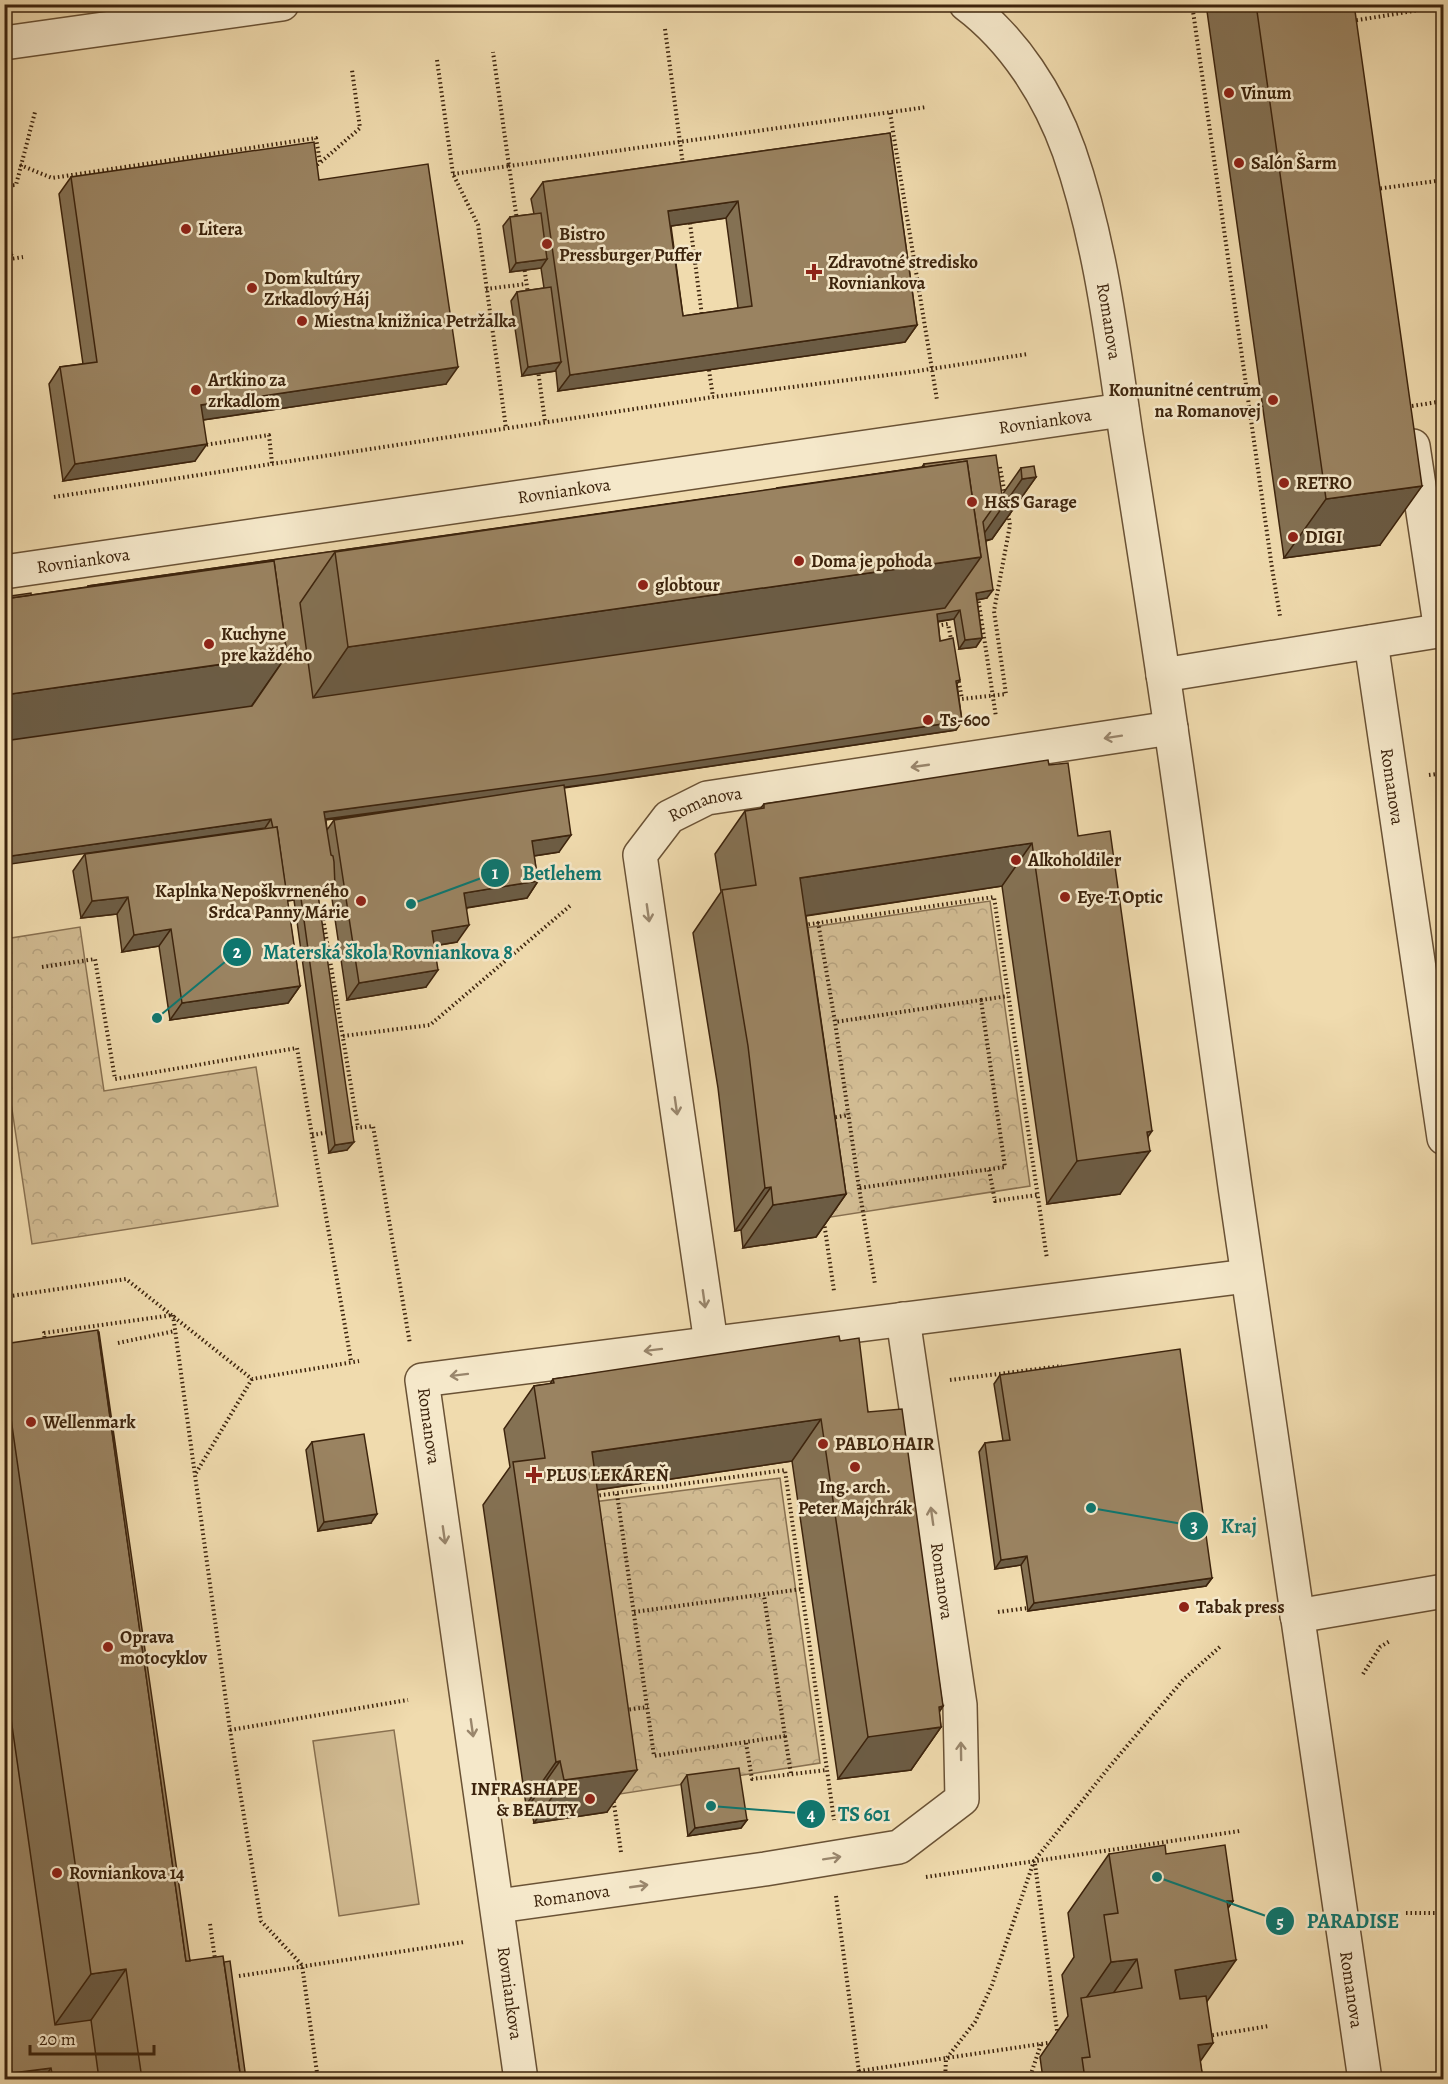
<svg xmlns="http://www.w3.org/2000/svg" width="1448" height="2084" font-family="Alegreya,serif">
	<style>
		.park { fill: url(#park-crowns); stroke: #887050; stroke-width: 1.5 }
		.pitch { fill: #d2bc93; stroke: #887050; stroke-width: 1.5 }
		.lines { fill: none; stroke-linecap: round; stroke-linejoin: round }
		.minor-casing { stroke: #6a5235; stroke-width: 36 }
		.path { stroke: #3d240d; stroke-width: 4; stroke-dasharray: 1.5 3; stroke-linecap: butt }
		.minor { stroke: #f5e8ca; stroke-width: 33 }
		.wall { fill: #847153; stroke: #3d240d; stroke-width: 1.5; fill-rule: evenodd }
		.shaded-wall { fill: #6c5c44; stroke: #3d240d; stroke-width: 1.5 }
		.building { fill: #9a8361; stroke: #3d240d; stroke-width: 1.5; fill-rule: evenodd }
		.oneway { stroke: #99866c }
		.poi-dot { fill: #8f2418; stroke: #f5e8ca; stroke-width: 2 }
		.labels { text-anchor: middle; dominant-baseline: central; stroke-width: 5; stroke-linejoin: round; paint-order: stroke }
		.poi-label { font-size: 18px; font-weight: bold; fill: #3d240d; stroke: #f5e8ca; text-anchor: start }
		.street-label { font-size: 18px; fill: #3d240d; stroke: #f5e8ca }
		.leader { fill: none; stroke: #0f766e; stroke-width: 2 }
		.callout-dot { fill: #0f766e; stroke: #f5e8ca; stroke-width: 2 }
		.mark-label { font-size: 18px; text-anchor: middle; font-weight: bold; fill: #fff }
		.callout-label { font-size: 20px; text-anchor: middle; font-weight: bold; fill: #0f766e; stroke: #f5e8ca; stroke-width: 5; stroke-linejoin: round; paint-order: stroke }
	</style>
	<defs>
		<pattern id="park-crowns" width="20" height="18" patternUnits="userSpaceOnUse" patternTransform="scale(1.5)"><rect width="20" height="18" fill="#d2bc93"/><path d="M2 6a3 3 0 1 1 6 0M12 15a3 3 0 1 1 6 0" fill="none" stroke="#b5a17e"/></pattern>
	</defs>
	<rect width="100%" height="100%" fill="#f0dbae"/>
	<filter id="stains"><feTurbulence type="fractalNoise" baseFrequency=".00333" numOctaves="4"/><feColorMatrix values="0 0 0 0 .2 0 0 0 0 .09 0 0 0 0 .02 0 0 0 .5 -.17"/></filter>
	<radialGradient id="worn" r=".72"><stop offset=".6" stop-color="#630" stop-opacity="0"/><stop offset="1" stop-color="#630" stop-opacity=".3"/></radialGradient>
	<g class="park">
		<path d="M990 901 1030 1186 831 1217 791 930Z"/>
		<path d="M80 927 104 1091 256 1067 278 1206 32 1244 5 1062V939Z"/>
		<path d="M780 1478 820 1763 620 1794 578 1504Z"/>
	</g>
	<path class="pitch" d="M394 1730 419 1904 339 1916 313 1741Z"/>
	<g class="lines">
		<g class="minor-casing">
			<g id="minor">
				<path id="s1" d="M966 4C1014 40 1049 95 1069 151 1101 243 1112 340 1126 435 1148 573 1169 710 1188 848 1244 1259 1304 1669 1365 2080"/>
				<path d="M4 43 282 4"/>
				<path d="M1413 446 1441 631"/>
				<path id="s2" d="M4 572 1122 410"/>
				<path id="s3" d="M1371 642 1444 1138"/>
				<path d="M1163 675 1444 630"/>
				<path id="s4" d="M711 1343 640 855 669 817 707 798 1171 728"/>
				<path d="M1297 1616 1444 1591"/>
				<path id="s5" d="M498 1906 765 1869 899 1847 962 1799 960 1705 903 1319"/>
				<path d="M521 2080 422 1380 1247 1276"/>
			</g>
		</g>
		<g class="path">
			<path d="M1192 4 1272 568 1280 616H1282"/>
			<path d="M1352 21 1444 6"/>
			<path d="M665 29 683 165"/>
			<path d="M437 60 453 174 478 225 506 428"/>
			<path d="M890 113 937 400"/>
			<path d="M321 162 360 128 352 70"/>
			<path d="M20 165 52 178 316 138 320 162 315 167"/>
			<path d="M453 174 509 166 493 52"/>
			<path d="M4 186 16 185 35 112"/>
			<path d="M1376 189 1444 180"/>
			<path d="M517 220 509 166 927 107"/>
			<path d="M690 223 702 316"/>
			<path d="M4 260 23 257"/>
			<path d="M524 266 528 294"/>
			<path d="M486 289 526 284"/>
			<path d="M538 370 545 422"/>
			<path d="M709 370 713 397"/>
			<path d="M1412 406 1444 401"/>
			<path d="M205 442V445L269 435 272 463"/>
			<path d="M1000 467 1005 495"/>
			<path d="M54 497 713 397 911 372 1028 354"/>
			<path d="M978 597 996 717"/>
			<path d="M936 628 935 626 948 624 952 644"/>
			<path d="M958 677 962 699 1006 694 994 611 1010 525 1008 512"/>
			<path d="M1429 775 1444 773"/>
			<path d="M321 906 358 1128"/>
			<path d="M818 922 835 1022 859 1188 1005 1167 981 1000 835 1022"/>
			<path d="M804 925 994 897 1047 1259"/>
			<path d="M42 967 95 959 115 1079 297 1048 351 1361"/>
			<path d="M981 1000 1008 996"/>
			<path d="M343 1036 430 1025 571 905"/>
			<path d="M831 1118 849 1115"/>
			<path d="M347 1129 373 1126 410 1344"/>
			<path d="M312 1135 329 1132"/>
			<path d="M989 1170 995 1201 1037 1195"/>
			<path d="M859 1188 875 1284"/>
			<path d="M824 1222 834 1291"/>
			<path d="M4 1297 126 1279 252 1379 359 1361"/>
			<path d="M173 1315 230 1730 261 1921 302 1965 318 2080"/>
			<path d="M45 1342 44 1333 173 1315"/>
			<path d="M118 1343 175 1331"/>
			<path d="M950 1380 1062 1366"/>
			<path d="M196 1473 252 1379"/>
			<path d="M617 1494 654 1756 785 1736 764 1596"/>
			<path d="M595 1496 785 1470 834 1820"/>
			<path d="M634 1612 802 1589"/>
			<path d="M998 1612 1028 1608"/>
			<path d="M1363 1674 1380 1647 1390 1641"/>
			<path d="M625 1710 648 1707"/>
			<path d="M230 1730 408 1700"/>
			<path d="M785 1736 791 1774"/>
			<path d="M746 1743 752 1779 826 1770"/>
			<path d="M613 1797 621 1852"/>
			<path d="M1035 1864 1058 2038"/>
			<path d="M926 1877 1240 1831"/>
			<path d="M836 1896 860 2080"/>
			<path d="M1406 1913H1444"/>
			<path d="M210 1924 215 1959"/>
			<path d="M239 1976 464 1942"/>
			<path d="M1208 2036 1269 2026"/>
			<path d="M859 2071 1054 2042"/>
			<path d="M945 2080 946 2059 975 2022 992 1985 1034 1861 1110 1766 1183 1680 1222 1645"/>
			<path d="M1029 2080 1041 2044"/>
		</g>
		<use href="#minor" class="minor"/>
	</g>
	<g class="wall">
		<path d="M1206 4H1354L1380 545 1284 558Z"/>
		<path d="M890 133 917 325 905 342 558 391 556 371 522 376 511 301 517 292 544 288 541 268 510 272 503 226 510 217 534 214 531 199 543 182ZM726 218 738 308 683 316 671 226Z"/>
		<path d="M71 177 319 180 446 384 203 420 195 461 63 481 49 384 60 367 83 364 59 194Z"/>
		<path d="M924 464 1002 495 1021 468 1036 477 992 539 986 541 987 598 977 600 982 638 976 647 959 649 954 619 938 622 940 641 960 680 957 684 962 721 956 730 564 788 559 852 534 856 538 881 527 898 467 908 457 942 434 946 426 987 347 1000 331 892 329 894 318 895 347 1150 329 1153 294 900 287 901 300 986 288 1003 170 1020 159 946 122 952 117 914 81 918 73 871 85 854 266 829 265 828 31 595 87 587 88 586 776 489 922 467ZM434 805 334 820 327 830 326 820Z"/>
		<path d="M1049 765 1078 836 1148 1138 1120 1194 1047 1204 1002 886 806 916 846 1194 816 1237 743 1248 741 1230 735 1231 718 1088 693 933 721 892 715 854 745 811 760 809 764 804Z"/>
		<path d="M840 1341 868 1412 943 1706 939 1712 941 1727 911 1770 838 1779 792 1461 597 1490 607 1812 534 1823 530 1804 526 1805 483 1505 510 1467 504 1429 534 1386 550 1384 553 1379Z"/>
		<path d="M4 1344 190 1961 246 2079H46L45 2077 21 2079H6L4 2068Z"/>
		<path d="M1000 1375 1212 1578 1206 1586 1028 1611 1021 1565 995 1569 979 1452 985 1443 1003 1441 994 1384Z"/>
		<path d="M312 1442 371 1523 318 1531 306 1450Z"/>
		<path d="M687 1775 747 1820 741 1828 688 1836 681 1784Z"/>
		<path d="M1109 1854H1166L1233 1901 1228 1908 1207 2001 1200 2062 1203 2079H1043L1040 2057 1068 2016 1062 1975 1074 1957 1068 1913Z"/>
	</g>
	<g class="shaded-wall">
		<path d="M738 201 726 218 657 228 668 211Z"/>
		<path d="M12 255 4 265V256Z"/>
		<path d="M547 259 541 268 510 272 516 263Z"/>
		<path d="M917 325 905 342 558 391 570 375Z"/>
		<path d="M561 362 555 371 522 376 528 367Z"/>
		<path d="M458 367 446 384 189 422 201 405Z"/>
		<path d="M207 444 195 461 63 481 75 464Z"/>
		<path d="M1036 477 992 539 978 542 1022 479Z"/>
		<path d="M1422 486 1380 545 1284 558 1326 499Z"/>
		<path d="M981 557 960 610 954 619 307 707 348 647Z"/>
		<path d="M993 590 987 598 970 601 976 593Z"/>
		<path d="M982 638 976 647 959 649 965 640Z"/>
		<path d="M287 655 246 714 4 749V695Z"/>
		<path d="M962 721 956 730 596 783 318 820 324 812Z"/>
		<path d="M271 819 265 828 4 865V857Z"/>
		<path d="M571 835 559 852 520 858 532 841Z"/>
		<path d="M1032 843 1002 886 770 921 800 878Z"/>
		<path d="M538 881 527 898 452 910 464 893Z"/>
		<path d="M335 886 329 894 311 896 317 888Z"/>
		<path d="M300 891 294 900 276 902 282 894Z"/>
		<path d="M128 897 117 914 81 918 92 901Z"/>
		<path d="M469 925 457 942 420 948 432 931Z"/>
		<path d="M171 929 159 946 122 952 134 935Z"/>
		<path d="M438 970 426 987 347 1000 359 983Z"/>
		<path d="M300 986 288 1003 170 1020 182 1003Z"/>
		<path d="M1152 1131 1137 1153 1150 1151 1120 1194 1047 1204 1077 1161 1147 1132Z"/>
		<path d="M354 1142 347 1150 329 1153 335 1145Z"/>
		<path d="M771 1187 741 1230 735 1231 765 1188Z"/>
		<path d="M846 1194 816 1237 743 1248 773 1205Z"/>
		<path d="M821 1419 792 1461 562 1495 592 1452Z"/>
		<path d="M377 1514 371 1523 318 1531 324 1522Z"/>
		<path d="M1027 1556 1021 1565 995 1569 1001 1560Z"/>
		<path d="M1212 1578 1206 1586 1028 1611 1034 1603Z"/>
		<path d="M943 1706 928 1729 941 1727 911 1770 838 1779 868 1737 939 1707Z"/>
		<path d="M560 1761 530 1804 526 1805 556 1762Z"/>
		<path d="M637 1770 607 1812 534 1823 564 1780Z"/>
		<path d="M747 1820 741 1828 688 1836 695 1828Z"/>
		<path d="M1227 1901H1233L1191 1960Z"/>
		<path d="M1137 1959 1096 2018 1082 2004 1111 1962Z"/>
		<path d="M1236 1960 1194 2020 1134 2029 1175 1970Z"/>
		<path d="M126 1969 85 2029 49 2033 91 1974Z"/>
		<path d="M1213 2043 1188 2079 1198 2045Z"/>
		<path d="M51 2068 45 2077 21 2079H8L12 2073Z"/>
	</g>
	<g class="building">
		<path d="M1256 4H1354L1422 486 1326 499Z"/>
		<path d="M890 133 917 325 570 375 543 182ZM738 201 752 306 683 316 668 211Z"/>
		<path d="M314 142 319 180 428 164 458 367 201 405 207 444 75 464 60 367 97 362 71 177Z"/>
		<path d="M4 206 12 255 4 256Z"/>
		<path d="M541 213 547 259 516 263 510 217Z"/>
		<path d="M551 287 561 362 528 367 517 292Z"/>
		<path d="M996 455 1002 495 983 522 993 590 976 593 982 638 965 640 960 610 937 614 940 641 953 638 960 680 956 681 962 721 602 775 324 812 331 855 333 856 334 862 335 886 317 888 354 1142 335 1145 300 891 286 893 277 827 273 828 271 819 4 857V741L252 706 287 655 274 561 88 587V586L730 495 335 552 300 603 313 698 945 608 981 557 967 461 776 488 924 467V464Z"/>
		<path d="M967 461 981 557 348 647 335 552Z"/>
		<path d="M1034 466 1036 477 1022 479 1021 468Z"/>
		<path d="M274 561 287 655 4 695V599Z"/>
		<path d="M31 593V595L4 599V597Z"/>
		<path d="M1048 760 1049 765 1068 763 1078 836 1110 831 1152 1131 1147 1132 1150 1151 1077 1161 1032 843 800 878 846 1194 773 1205 771 1187 765 1188 748 1046 722 890 756 885 745 811 764 808V804Z"/>
		<path d="M564 785 571 835 532 841 538 881 464 893 469 925 432 931 438 970 359 983 334 820Z"/>
		<path d="M277 827 300 986 182 1003 171 929 134 935 128 897 92 901 85 854Z"/>
		<path d="M98 1330 186 1961 223 1956 241 2079H142L126 1969 91 1974 4 1370V1344Z"/>
		<path d="M98 1332H99L190 1961H186Z"/>
		<path d="M839 1336 840 1341 859 1338 868 1412 902 1409 943 1706 939 1707 941 1727 868 1737 821 1419 592 1452 637 1770 564 1780 560 1761 556 1762 513 1462 545 1458 534 1386 554 1383 553 1379Z"/>
		<path d="M1180 1349 1212 1578 1034 1603 1027 1556 1001 1560 985 1443 1010 1440 1000 1375Z"/>
		<path d="M364 1434 377 1514 324 1522 312 1442Z"/>
		<path d="M4 1670 55 2025 91 2020 99 2079H53L51 2068 12 2073 4 2015Z"/>
		<path d="M739 1768 747 1820 695 1828 687 1775Z"/>
		<path d="M1165 1845 1166 1854 1225 1845 1233 1901H1227L1236 1960 1175 1970 1180 1999 1206 1996 1213 2043 1198 2045 1203 2079H1085L1082 2058 1090 2057 1081 1998 1142 1988 1137 1959 1111 1962 1104 1915 1118 1913 1109 1854Z"/>
		<path d="M230 1961 246 2079H241L224 1962Z"/>
	</g>
	<defs><path id="oneway-shaft" d="M-6 0H5M1.5-3L5.5 0L1.5 3" fill="none" stroke-width="1.6" stroke-linecap="round" stroke-linejoin="round" transform="scale(1.5)"/></defs>
	<g class="oneway">
		<use href="#oneway-shaft" transform="translate(1113 737) rotate(171)"/>
		<use href="#oneway-shaft" transform="translate(920 766) rotate(172)"/>
		<use href="#oneway-shaft" transform="translate(648 913) rotate(82)"/>
		<use href="#oneway-shaft" transform="translate(676 1106) rotate(82)"/>
		<use href="#oneway-shaft" transform="translate(704 1299) rotate(82)"/>
		<use href="#oneway-shaft" transform="translate(653 1350) rotate(173)"/>
		<use href="#oneway-shaft" transform="translate(459 1375) rotate(173)"/>
		<use href="#oneway-shaft" transform="translate(932 1516) rotate(-98)"/>
		<use href="#oneway-shaft" transform="translate(444 1535) rotate(82)"/>
		<use href="#oneway-shaft" transform="translate(472 1728) rotate(82)"/>
		<use href="#oneway-shaft" transform="translate(961 1751) rotate(-91)"/>
		<use href="#oneway-shaft" transform="translate(832 1858) rotate(-9)"/>
		<use href="#oneway-shaft" transform="translate(639 1886) rotate(-8)"/>
	</g>
	<g class="poi-dot">
		<circle cx="1229" cy="93" r="6"/>
		<circle cx="1239" cy="163" r="6"/>
		<circle cx="186" cy="229" r="6"/>
		<circle cx="547" cy="244" r="6"/>
		<path d="M811 263h6v6h6v6h-6v6h-6v-6h-6v-6h6z"/>
		<circle cx="252" cy="288" r="6"/>
		<circle cx="302" cy="321" r="6"/>
		<circle cx="196" cy="390" r="6"/>
		<circle cx="1273" cy="400" r="6"/>
		<circle cx="1284" cy="483" r="6"/>
		<circle cx="972" cy="502" r="6"/>
		<circle cx="1293" cy="537" r="6"/>
		<circle cx="799" cy="561" r="6"/>
		<circle cx="643" cy="585" r="6"/>
		<circle cx="209" cy="644" r="6"/>
		<circle cx="928" cy="720" r="6"/>
		<circle cx="1016" cy="860" r="6"/>
		<circle cx="1065" cy="897" r="6"/>
		<circle cx="361" cy="901" r="6"/>
		<circle cx="31" cy="1422" r="6"/>
		<circle cx="823" cy="1444" r="6"/>
		<circle cx="855" cy="1467" r="6"/>
		<path d="M531 1466h6v6h6v6h-6v6h-6v-6h-6v-6h6z"/>
		<circle cx="1184" cy="1607" r="6"/>
		<circle cx="108" cy="1647" r="6"/>
		<circle cx="590" cy="1799" r="6"/>
		<circle cx="57" cy="1873" r="6"/>
	</g>
	<g class="labels">
		<g class="poi-label">
			<text x="1241" y="93">Vinum</text>
			<text x="1251" y="163">Salón Šarm</text>
			<text x="198" y="229">Litera</text>
			<text x="559" y="234">Bistro<tspan x="559" dy="21">Pressburger Puffer</tspan></text>
			<text x="828" y="262">Zdravotné stredisko<tspan x="828" dy="21">Rovniankova</tspan></text>
			<text x="264" y="278">Dom kultúry<tspan x="264" dy="21">Zrkadlový Háj</tspan></text>
			<text x="314" y="321">Miestna knižnica Petržalka</text>
			<text x="208" y="380">Artkino za<tspan x="208" dy="21">zrkadlom</tspan></text>
			<text x="1261" y="390" text-anchor="end">Komunitné centrum<tspan x="1261" dy="21">na Romanovej</tspan></text>
			<text x="1296" y="483">RETRO</text>
			<text x="984" y="502">H&amp;S Garage</text>
			<text x="1305" y="537">DIGI</text>
			<text x="811" y="561">Doma je pohoda</text>
			<text x="655" y="585">globtour</text>
			<text x="221" y="634">Kuchyne<tspan x="221" dy="21">pre každého</tspan></text>
			<text x="940" y="720">Ts-600</text>
			<text x="1028" y="860">Alkoholdiler</text>
			<text x="349" y="891" text-anchor="end">Kaplnka Nepoškvrneného<tspan x="349" dy="21">Srdca Panny Márie</tspan></text>
			<text x="1077" y="897">Eye-T Optic</text>
			<text x="43" y="1422">Wellenmark</text>
			<text x="835" y="1444">PABLO HAIR</text>
			<text x="546" y="1475">PLUS LEKÁREŇ</text>
			<text x="855" y="1487" text-anchor="middle">Ing. arch.<tspan x="855" dy="21">Peter Majchrák</tspan></text>
			<text x="1196" y="1607">Tabak press</text>
			<text x="120" y="1637">Oprava<tspan x="120" dy="21">motocyklov</tspan></text>
			<text x="578" y="1789" text-anchor="end">INFRASHAPE<tspan x="578" dy="21">&amp; BEAUTY</tspan></text>
			<text x="69" y="1873">Rovniankova 14</text>
		</g>
		<g class="street-label">
			<text stroke="none"><textPath href="#s1" startOffset="357">Romanova</textPath></text>
			<text stroke="none"><textPath href="#s2" startOffset="1052">Rovniankova</textPath></text>
			<text stroke="none"><textPath href="#s2" startOffset="566">Rovniankova</textPath></text>
			<text stroke="none"><textPath href="#s2" startOffset="80">Rovniankova</textPath></text>
			<text stroke="none"><textPath href="#s3" startOffset="146">Romanova</textPath></text>
			<text stroke="none"><textPath href="#s4" startOffset="580">Romanova</textPath></text>
			<text transform="translate(429 1426) rotate(82)">Romanova</text>
			<text transform="translate(942 1581) rotate(82)">Romanova</text>
			<text stroke="none"><textPath href="#s5" startOffset="74">Romanova</textPath></text>
			<text stroke="none"><textPath href="#s1" startOffset="2043">Romanova</textPath></text>
			<text transform="translate(510 1993) rotate(82)">Rovniankova</text>
		</g>
	</g>
	<path class="leader" d="M411 904L495 873M157 1018L237 952M1091 1508L1194 1526M711 1806L811 1814M1157 1877L1280 1921"/>
	<g class="callout-dot">
		<circle cx="411" cy="904" r="6"/>
		<circle cx="157" cy="1018" r="6"/>
		<circle cx="1091" cy="1508" r="6"/>
		<circle cx="711" cy="1806" r="6"/>
		<circle cx="1157" cy="1877" r="6"/>
		<circle cx="495" cy="873" r="15"/>
		<circle cx="237" cy="952" r="15"/>
		<circle cx="1194" cy="1526" r="15"/>
		<circle cx="811" cy="1814" r="15"/>
		<circle cx="1280" cy="1921" r="15"/>
	</g>
	<g class="mark-label">
		<text x="495" y="879">1</text>
		<text x="237" y="958">2</text>
		<text x="1194" y="1532">3</text>
		<text x="811" y="1820">4</text>
		<text x="1280" y="1928">5</text>
	</g>
	<g class="callout-label">
		<text x="562" y="880">Betlehem</text>
		<text x="388" y="959">Materská škola Rovniankova 8</text>
		<text x="1239" y="1533">Kraj</text>
		<text x="864" y="1821">TS 601</text>
		<text x="1353" y="1928">PARADISE</text>
	</g>
	<rect width="1448" height="2084" fill="none" stroke="#f0dbae" stroke-width="24"/>
	<rect x="6" y="6" width="1436" height="2072" fill="none" stroke="#3d240d" stroke-width="3"/>
	<rect x="12" y="12" width="1424" height="2060" fill="none" stroke="#3d240d" stroke-width="1.5"/>
	<path d="M30 2045v9h124v-9" fill="none" stroke="#3d240d" stroke-width="3"/>
	<text x="39" y="2045" font-size="18" fill="#3d240d" stroke="#f5e8ca" stroke-width="4.5" paint-order="stroke">20 m</text>
	<rect width="100%" height="100%" filter="url(#stains)"/>
	<rect width="100%" height="100%" fill="url(#worn)"/>
</svg>
